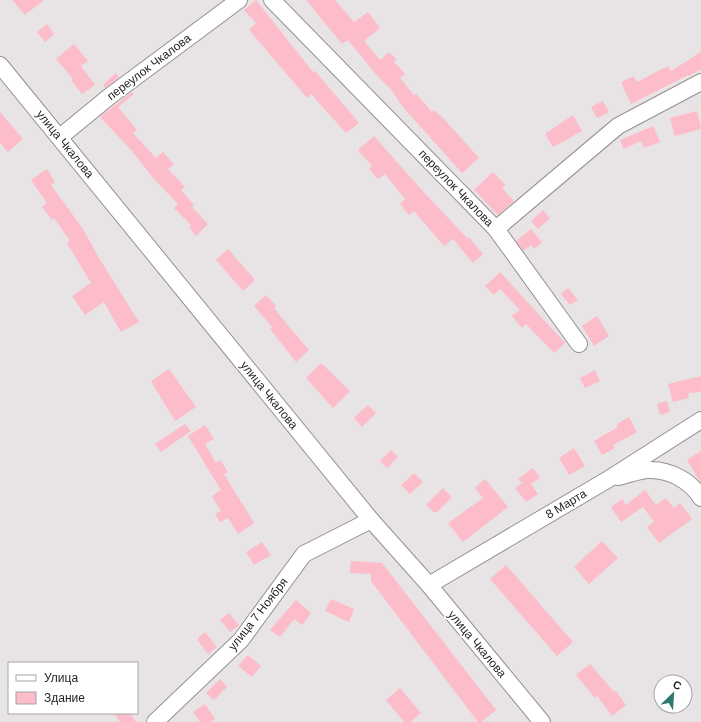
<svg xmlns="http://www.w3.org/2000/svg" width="701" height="722" font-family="Arial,sans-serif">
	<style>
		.building { fill: #fdbcc9 }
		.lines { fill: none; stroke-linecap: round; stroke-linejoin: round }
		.minor-casing { stroke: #959091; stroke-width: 18 }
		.minor { stroke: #fff; stroke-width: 16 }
		.labels { text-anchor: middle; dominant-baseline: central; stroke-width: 3.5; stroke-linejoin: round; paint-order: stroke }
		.street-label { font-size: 12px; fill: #211f1f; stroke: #fff }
	</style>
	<rect width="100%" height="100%" fill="#e8e3e4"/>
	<g class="building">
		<path d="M12 0H44L25 15Z"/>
		<path d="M256 0 313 72 315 71 359 123 346 133 311 94 307 98 249 30 256 23 244 10Z"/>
		<path d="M306 0H335L354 22 368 12 380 28 364 41 380 60 389 52 397 60 394 62 405 74 400 78 414 95 416 94 432 112 434 110 444 119 479 158 462 173 402 106 390 88 380 79 348 40 342 44Z"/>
		<path d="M47 24 54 34 45 42 37 32Z"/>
		<path d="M74 44 88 61 81 66 95 85 82 94 71 80 73 79 56 59Z"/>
		<path d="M701 52V69L689 76 688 75 631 104 621 82 634 76 637 82 668 66 671 71Z"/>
		<path d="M116 73 119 77 105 88 103 85Z"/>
		<path d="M132 92 134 94 118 107 137 130 133 133 156 158 163 152 174 165 168 169 185 187 181 190 194 205 192 207 208 224 196 236 189 227 191 225 174 208 178 204 155 180 132 151 100 117Z"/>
		<path d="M603 101 609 112 597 118 591 107Z"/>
		<path d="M697 111 701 129 675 136 670 118Z"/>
		<path d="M0 112 23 139 8 152 0 143Z"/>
		<path d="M573 115 582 131 553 147 545 134Z"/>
		<path d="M653 126 660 142 644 148 641 141 624 149 620 140Z"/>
		<path d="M374 136 419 187 468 239 469 237 483 254 473 263 453 239 444 246 414 211 409 215 400 204 405 199 385 174 378 179 369 169 372 166 358 150Z"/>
		<path d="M47 169 55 182 51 185 83 229 99 258 139 322 121 332 104 302 85 315 72 296 91 283 67 243 70 241 54 218 52 220 42 207 47 203 31 180Z"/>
		<path d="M493 172 506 186 502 188 514 201 498 215 474 190Z"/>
		<path d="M543 210 550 218 538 229 531 221Z"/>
		<path d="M531 229 542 242 534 249 531 245 523 251 516 241Z"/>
		<path d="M228 249 255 280 243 291 216 260Z"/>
		<path d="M500 272 565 343 554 353 526 324 522 328 512 316 520 310 500 289 494 295 485 286Z"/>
		<path d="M568 288 578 300 570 305 561 294Z"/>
		<path d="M266 295 276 306 274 308 290 328 309 350 296 362 270 329 272 327 254 306Z"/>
		<path d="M597 316 609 336 594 346 582 326Z"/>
		<path d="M321 363 350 391 333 408 306 378Z"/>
		<path d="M169 369 196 407 175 421 151 381Z"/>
		<path d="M595 370 600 381 585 388 580 378Z"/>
		<path d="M701 376V392L688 393 689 398 673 402 668 384Z"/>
		<path d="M667 401 670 412 660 415 657 404Z"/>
		<path d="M368 405 376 413 362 427 354 418Z"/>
		<path d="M629 417 637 432 613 445 615 448 602 455 594 441 618 427 617 424Z"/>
		<path d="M185 424 191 431 161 452 155 444Z"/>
		<path d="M205 425 214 439 205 444 216 463 220 460 228 472 224 474 254 523 238 534 228 518 220 522 215 514 221 511 212 496 221 490 188 436Z"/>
		<path d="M574 448 585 466 569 475 559 458Z"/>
		<path d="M391 450 398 457 387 468 380 461Z"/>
		<path d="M701 451V483L687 460Z"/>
		<path d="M533 468 540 478 531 484 538 494 526 502 515 488 522 483 518 479Z"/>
		<path d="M414 473 423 482 410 494 401 485Z"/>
		<path d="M485 479 508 507 463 542 448 523 483 498 475 488Z"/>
		<path d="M443 488 452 497 437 512H433L426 505Z"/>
		<path d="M645 490 656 505 666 498 674 508 680 503 692 519 659 543 647 527 654 522 643 507 621 522 611 507 622 499 626 505Z"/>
		<path d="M602 541 618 558 589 584 574 567Z"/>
		<path d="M262 542 271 555 254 565 246 552Z"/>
		<path d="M351 561 382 563 496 710 481 722H478L371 581V574L350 573Z"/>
		<path d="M506 565 573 642 557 656 490 579Z"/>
		<path d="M331 599 354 609 349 622 325 611Z"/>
		<path d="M296 600 311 613 302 625 294 619 280 637 270 630Z"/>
		<path d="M229 613 239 625 230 632 220 620Z"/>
		<path d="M205 632 217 647 208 654 198 641V638Z"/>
		<path d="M248 655 261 666 252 677 238 666Z"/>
		<path d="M590 664 614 692 616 691 626 705 612 716 597 696 595 698 576 675Z"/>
		<path d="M220 679 227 687 214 700 206 693Z"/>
		<path d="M400 688 421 713 410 722H404L386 700Z"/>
		<path d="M205 704 215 719 210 722H200L193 712Z"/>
		<path d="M114 713H130L136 722H120Z"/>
	</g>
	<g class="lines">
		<g class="minor-casing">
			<g id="minor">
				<path d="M272 0 496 229 618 126 701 82"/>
				<path d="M0 65 371 520 429 585 542 722"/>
				<path d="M60 137 110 96 239 0"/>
				<path d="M496 229 579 344"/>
				<path d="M618 477C628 475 641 469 651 470 670 470 691 481 701 498"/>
				<path d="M429 585 607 480 701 420"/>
				<path d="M155 722 241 640 304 554 371 520"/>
			</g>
		</g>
		<use href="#minor" class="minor"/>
	</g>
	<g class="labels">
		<g class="street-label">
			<text transform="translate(149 67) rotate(-37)">переулок Чкалова</text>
			<text transform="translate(65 144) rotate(51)">улица Чкалова</text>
			<text transform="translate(456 188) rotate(46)">переулок Чкалова</text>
			<text transform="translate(269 395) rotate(51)">улица Чкалова</text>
			<text transform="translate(566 504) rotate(-31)">8 Марта</text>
			<text transform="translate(258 614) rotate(-52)">улица 7 Ноября</text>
			<text transform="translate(477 644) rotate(50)">улица Чкалова</text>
		</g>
	</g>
	<rect x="8" y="662" width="130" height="52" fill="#ffffff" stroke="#a6a5a5"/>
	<rect x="16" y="675" width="20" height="6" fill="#ffffff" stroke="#a6a5a5"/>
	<text x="44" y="682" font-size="12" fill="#211f1f">Улица</text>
	<rect x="16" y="692" width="20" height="12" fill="#fdbcc9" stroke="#a6a5a5"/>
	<text x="44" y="702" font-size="12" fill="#211f1f">Здание</text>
	<g transform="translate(673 694) rotate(25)"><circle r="19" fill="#ffffff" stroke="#a6a5a5"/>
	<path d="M0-3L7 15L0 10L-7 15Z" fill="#317870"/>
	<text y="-6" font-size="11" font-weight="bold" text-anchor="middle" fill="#211f1f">С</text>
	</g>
</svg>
